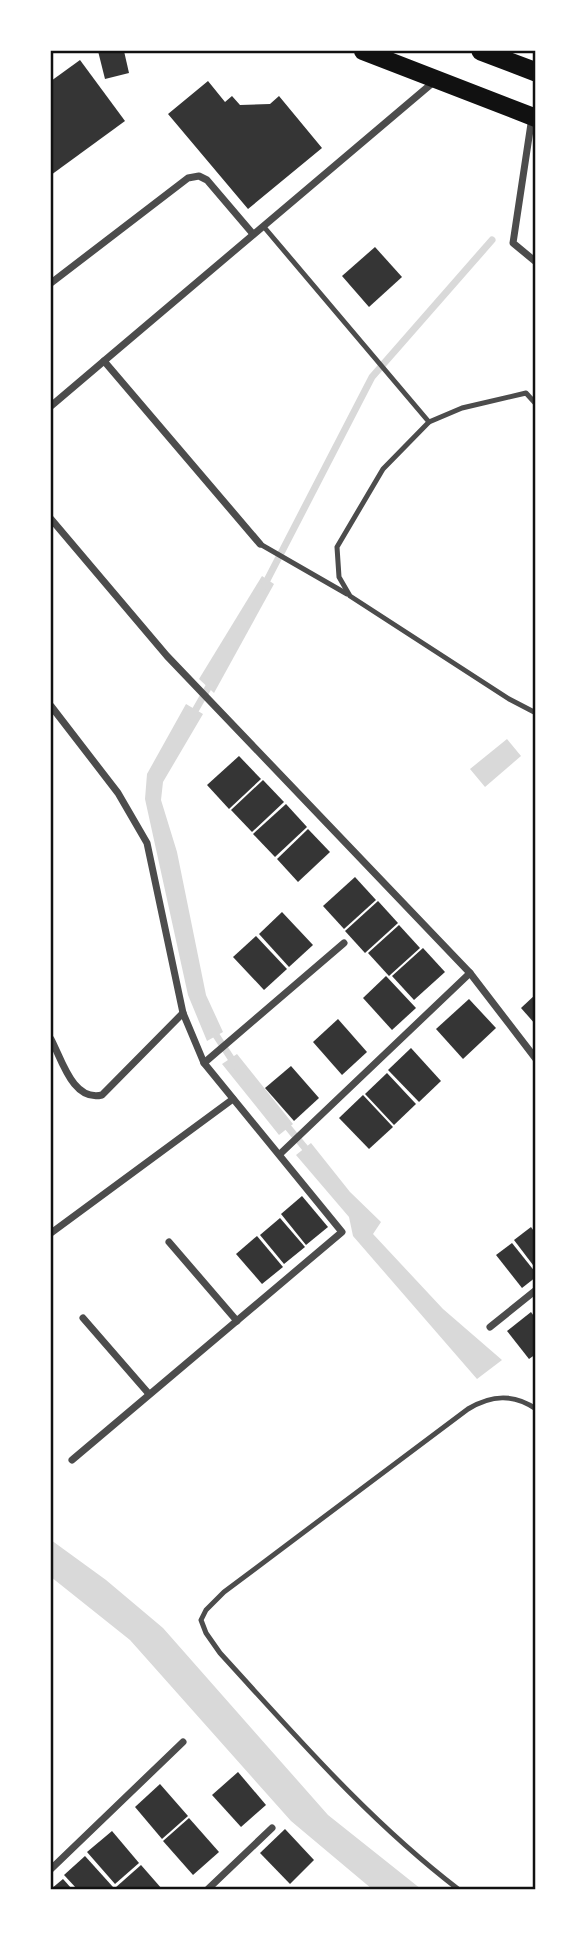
<svg xmlns="http://www.w3.org/2000/svg" width="587" height="1940" font-family="'Archivo Narrow',sans-serif">
	<style>
		.water { fill: #d9d9d9 }
		.lines { fill: none; stroke-linecap: round; stroke-linejoin: round }
		.stream { stroke: #d9d9d9; stroke-width: 7 }
		.building { fill: #353535 }
		.service { stroke: #4c4c4c; stroke-width: 5 }
		.minor { stroke: #4c4c4c; stroke-width: 7 }
		.primary { stroke: #111; stroke-width: 18 }
		.trunk { stroke: #111; stroke-width: 19 }
		.neatline { fill: none; stroke: #111; stroke-width: 2.5 }
	</style>
	<rect width="100%" height="100%" fill="#fff"/>
	<g class="water">
		<path d="M262 576 274 584 214 693 199 679Z"/>
		<path d="M186 704 203 714 163 782 161 800 177 852 206 995 223 1032 207 1041 188 995 145 799 147 774Z"/>
		<path d="M507 739 521 756 485 787 470 769Z"/>
		<path d="M237 1054 293 1124 279 1135 222 1064Z"/>
		<path d="M311 1143 350 1192 381 1222 373 1234 443 1309 502 1360 477 1379 353 1236 349 1217 296 1155Z"/>
		<path d="M51 1540 106 1580 163 1628 328 1815 421 1889H372L291 1821 130 1640 51 1577Z"/>
	</g>
	<g class="lines">
		<g class="stream">
			<path d="M263 588 372 377 492 240"/>
			<path d="M192 716 212 681"/>
			<path d="M212 1029 236 1066"/>
			<path d="M282 1120 310 1154"/>
		</g>
	</g>
	<g class="building">
		<path d="M98 51H124L129 73 105 79Z"/>
		<path d="M80 60 125 121 51 175V81Z"/>
		<path d="M208 81 225 102 232 96 240 105 270 104 279 96 322 148 248 209 168 114Z"/>
		<path d="M375 247 402 277 369 307 342 276Z"/>
		<path d="M239 756 261 779 229 809 207 785Z"/>
		<path d="M263 780 284 802 252 832 231 810Z"/>
		<path d="M286 804 307 827 275 857 253 834Z"/>
		<path d="M308 829 330 852 298 882 277 859Z"/>
		<path d="M355 877 376 900 344 929 323 906Z"/>
		<path d="M378 901 398 923 365 953 345 931Z"/>
		<path d="M282 912 313 945 289 967 259 934Z"/>
		<path d="M399 925 420 948 389 976 368 953Z"/>
		<path d="M256 936 287 969 264 990 233 957Z"/>
		<path d="M423 948 445 972 414 1000 392 976Z"/>
		<path d="M386 976 416 1008 392 1030 363 998Z"/>
		<path d="M536 994V1025L521 1008Z"/>
		<path d="M469 999 496 1028 463 1059 436 1029Z"/>
		<path d="M338 1019 367 1052 342 1075 313 1042Z"/>
		<path d="M411 1048 441 1081 419 1102 388 1070Z"/>
		<path d="M291 1066 319 1098 294 1121 265 1088Z"/>
		<path d="M387 1073 416 1104 394 1125 365 1094Z"/>
		<path d="M363 1095 393 1127 369 1149 339 1118Z"/>
		<path d="M302 1196 328 1227 306 1245 281 1214Z"/>
		<path d="M280 1218 305 1247 284 1264 260 1235Z"/>
		<path d="M531 1227 536 1234V1269L514 1240Z"/>
		<path d="M257 1236 283 1267 262 1284 236 1254Z"/>
		<path d="M512 1243 536 1273V1277L522 1288 496 1255Z"/>
		<path d="M531 1312 536 1319V1354L529 1359 507 1331Z"/>
		<path d="M238 1772 266 1805 241 1827 212 1795Z"/>
		<path d="M160 1784 188 1816 162 1839 135 1807Z"/>
		<path d="M189 1818 219 1852 193 1875 163 1841Z"/>
		<path d="M285 1829 314 1860 290 1884 260 1853Z"/>
		<path d="M112 1831 139 1863 115 1884 87 1852Z"/>
		<path d="M85 1856 113 1887 110 1889H77L64 1875Z"/>
		<path d="M141 1865 162 1889H116L115 1888Z"/>
		<path d="M63 1879 72 1889H51Z"/>
	</g>
	<g class="lines">
		<g class="service">
			<path d="M264 227 429 422 383 469 337 547 339 577 350 596 509 699 536 713"/>
			<path d="M429 422 462 408 526 393 536 404"/>
			<path d="M260 544 347 594"/>
			<path d="M458 1889C368 1820 296 1736 220 1653L206 1633 201 1620 206 1610 224 1592 468 1409C491 1395 513 1393 536 1409"/>
		</g>
		<g class="minor">
			<path d="M532 117 513 243 536 262"/>
			<path d="M51 283 188 178 199 176 207 180 253 234"/>
			<path d="M51 406 104 361"/>
			<path d="M51 519 167 656 470 973 536 1059"/>
			<path d="M260 544 104 361 436 80"/>
			<path d="M51 706 118 793 147 843 183 1013 204 1063 342 1232 72 1460"/>
			<path d="M51 1039C62 1060 73 1102 102 1095L183 1013"/>
			<path d="M204 1063 344 943"/>
			<path d="M280 1154 470 973"/>
			<path d="M51 1233 233 1099"/>
			<path d="M169 1242 237 1321"/>
			<path d="M83 1318 149 1394"/>
			<path d="M490 1327 536 1290"/>
			<path d="M51 1869 183 1742"/>
			<path d="M208 1889 272 1828"/>
		</g>
		<path class="primary" d="M363 51 536 118"/>
		<path class="trunk" d="M481 51 536 72"/>
	</g>
	<rect width="587" height="1940" fill="none" stroke="#ffffff" stroke-width="105"/>
	<rect x="52" y="52" width="482" height="1836" class="neatline"/>
</svg>
